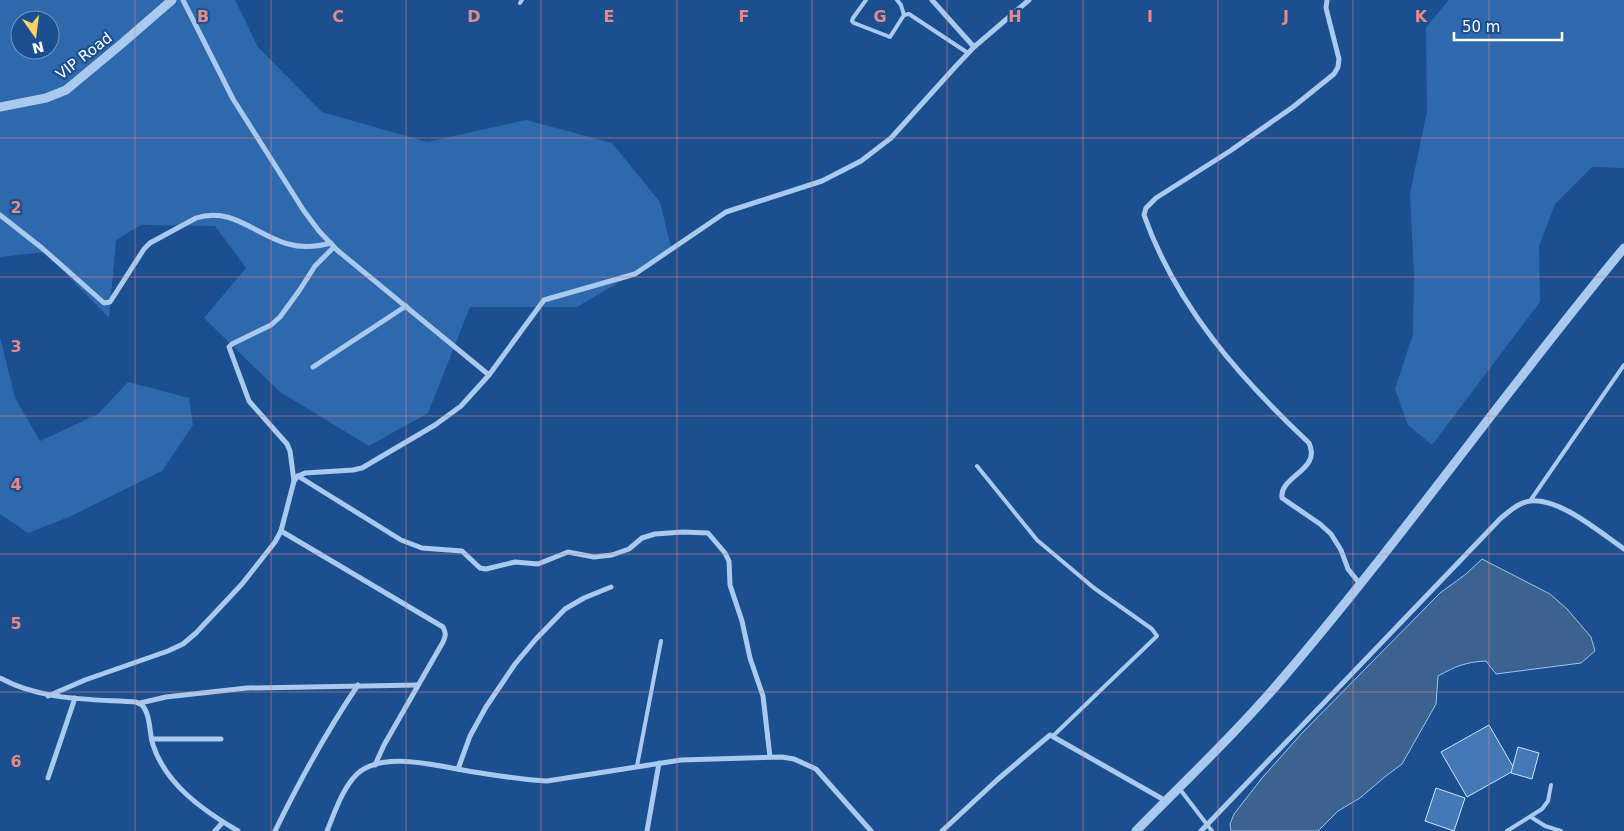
<svg xmlns="http://www.w3.org/2000/svg" width="1624" height="831" font-family="'DejaVu Sans',sans-serif">
	<style>
		.green { fill: #2e69ad; fill-rule: evenodd }
		.water { fill: #3c6290; stroke: #9cc4f0 }
		.building { fill: #4478b7; stroke: #cfe3fa }
		.lines { fill: none; stroke-linecap: round; stroke-linejoin: round }
		.service { stroke: #a9c9ee; stroke-width: 4 }
		.minor { stroke: #a9c9ee; stroke-width: 5 }
		.tertiary { stroke: #a9c9ee; stroke-width: 9 }
		.grid { fill: none; stroke: #e88989; stroke-width: 1; stroke-opacity: 0.55 }
		.labels { text-anchor: middle; dominant-baseline: central; stroke-width: 4.5; stroke-linejoin: round; paint-order: stroke }
		.street-label { font-size: 15px; fill: #fff; stroke: #1b4f8f }
		.grid-label { font-size: 16px; text-anchor: middle; font-weight: bold; fill: #e88989; stroke: #1b4f8f; stroke-width: 4.5; stroke-linejoin: round; paint-order: stroke }
	</style>
	<rect width="100%" height="100%" fill="#1b4f8f"/>
	<g class="green">
		<path d="M0 0H235L258 47 322 112 427 142 526 120 612 143 660 202 672 251 577 307H470L428 413 369 446 280 392 204 318 246 268 215 226 141 225 116 240 109 318 45 252 0 257ZM20 20H50V50H20Z"/>
		<path d="M1449 0H1624V168L1592 167 1555 204 1539 246 1540 302 1432 445 1408 425 1395 389 1413 334 1414 275 1410 193 1427 111 1426 27Z"/>
		<path d="M0 337 15 398 40 441 98 414 128 382 189 398 193 425 162 471 69 517 28 533 0 514Z"/>
	</g>
	<path class="water" d="M1482 559 1550 594 1567 609 1591 637 1595 651 1581 663 1496 674 1486 661C1466 662 1456 666 1438 676L1436 704 1402 764 1386 776 1360 798 1338 811 1318 831H1231L1230 824 1234 814 1262 778 1303 732 1440 593 1466 574Z"/>
	<g class="building">
		<path d="M1489 725 1515 770 1467 797 1441 752Z"/>
		<path d="M1518 747 1539 753 1532 779 1511 773Z"/>
		<path d="M1436 788 1465 798 1454 831 1425 821Z"/>
	</g>
	<g class="lines">
		<g class="service">
			<path d="M866 0 853 18 852 21 854 23 890 37 904 15 909 14 968 53"/>
			<path d="M897 0 901 5 904 15"/>
			<path d="M520 3 522 0"/>
			<path d="M977 466 1037 540 1094 588 1152 629 1157 636 1054 735"/>
			<path d="M1530 501 1624 365"/>
			<path d="M637 766 661 641"/>
			<path d="M1179 788 1212 831"/>
			<path d="M1531 817 1545 826 1561 831"/>
			<path d="M1507 831 1542 809 1548 801 1551 785"/>
		</g>
		<g class="minor">
			<path d="M183 0 233 99 304 211 319 231 337 250 489 375"/>
			<path d="M932 0 974 47"/>
			<path d="M1327 0 1326 8 1339 59 1338 67 1334 74 1293 107 1230 151 1156 198 1146 208 1144 215C1176 306 1240 378 1309 443 1322 470 1279 476 1282 498L1320 524 1331 534 1341 550 1348 569 1360 584"/>
			<path d="M0 215 42 248 104 303 110 302 144 249 150 243 196 218C232 206 255 235 288 244 302 248 316 247 331 243"/>
			<path d="M313 367 406 306"/>
			<path d="M298 476 401 540 422 548 462 551 480 568 486 569 515 562 538 564 568 552 594 557 612 555 629 549 642 538 655 534 683 532 708 533 725 553 729 561 730 585 742 621 750 658 763 696 770 757"/>
			<path d="M294 481 290 451 287 444 249 401 229 347 232 344 271 325 280 317 299 291 315 266 334 247"/>
			<path d="M281 531 443 627C446 633 446 636 443 642L384 745 375 765"/>
			<path d="M0 678C42 701 90 699 136 702L142 705C151 715 149 733 153 745 166 785 204 811 238 831"/>
			<path d="M48 696 85 680 168 651 183 644 196 633 242 584 275 542 281 531 294 481 298 476 305 473 353 470 362 468 435 425 461 406 489 375 544 300 635 274 726 212 822 181 861 161 891 138 956 66 974 47 1029 0"/>
			<path d="M140 703 166 697 247 688 418 685"/>
			<path d="M152 739H221"/>
			<path d="M458 769 470 736 486 707 515 664 536 639 565 609 584 598 611 587"/>
			<path d="M48 778 75 698"/>
			<path d="M215 831 223 822"/>
			<path d="M275 831C300 780 326 732 358 685"/>
			<path d="M327 831C335 812 342 789 357 774 383 750 437 766 468 771 494 775 521 780 547 781L681 760 782 757 794 759 816 769 871 831"/>
			<path d="M647 831 659 763"/>
			<path d="M942 831 997 780 1050 735 1166 801"/>
			<path d="M1201 831 1501 518C1510 511 1519 502 1531 501 1560 498 1601 533 1624 549"/>
		</g>
		<g class="tertiary">
			<path d="M0 107 46 98 66 90 119 46 172 0"/>
			<path d="M1136 831C1185 781 1236 733 1282 679 1401 540 1507 389 1624 248"/>
		</g>
	</g>
	<path class="grid" d="M135 0V831M271 0V831M406 0V831M541 0V831M677 0V831M812 0V831M947 0V831M1083 0V831M1218 0V831M1353 0V831M1489 0V831M0 138H1624M0 277H1624M0 416H1624M0 554H1624M0 692H1624"/>
	<g class="labels">
		<g class="street-label">
			<text transform="translate(84 56) rotate(-38)">VIP Road</text>
		</g>
	</g>
	<g class="grid-label">
		<text x="203" y="22">B</text>
		<text x="338" y="22">C</text>
		<text x="474" y="22">D</text>
		<text x="609" y="22">E</text>
		<text x="744" y="22">F</text>
		<text x="880" y="22">G</text>
		<text x="1015" y="22">H</text>
		<text x="1150" y="22">I</text>
		<text x="1286" y="22">J</text>
		<text x="1421" y="22">K</text>
		<text x="16" y="213">2</text>
		<text x="16" y="352">3</text>
		<text x="16" y="490">4</text>
		<text x="16" y="629">5</text>
		<text x="16" y="767">6</text>
	</g>
	<g transform="translate(35 35) rotate(166)"><circle r="24" fill="#1b4f8f" stroke="#7695bc"/>
	<path d="M0-4L9 19L0 12L-9 19Z" fill="#ffd166"/>
	<text y="-8" font-size="14" font-weight="bold" text-anchor="middle" fill="#ffffff">N</text>
	</g>
	<path d="M1454 32v8h108v-8" fill="none" stroke="#ffffff" stroke-width="2.5"/>
	<text x="1462" y="32" font-size="15" fill="#ffffff" stroke="#1b4f8f" stroke-width="4" paint-order="stroke">50 m</text>
</svg>
